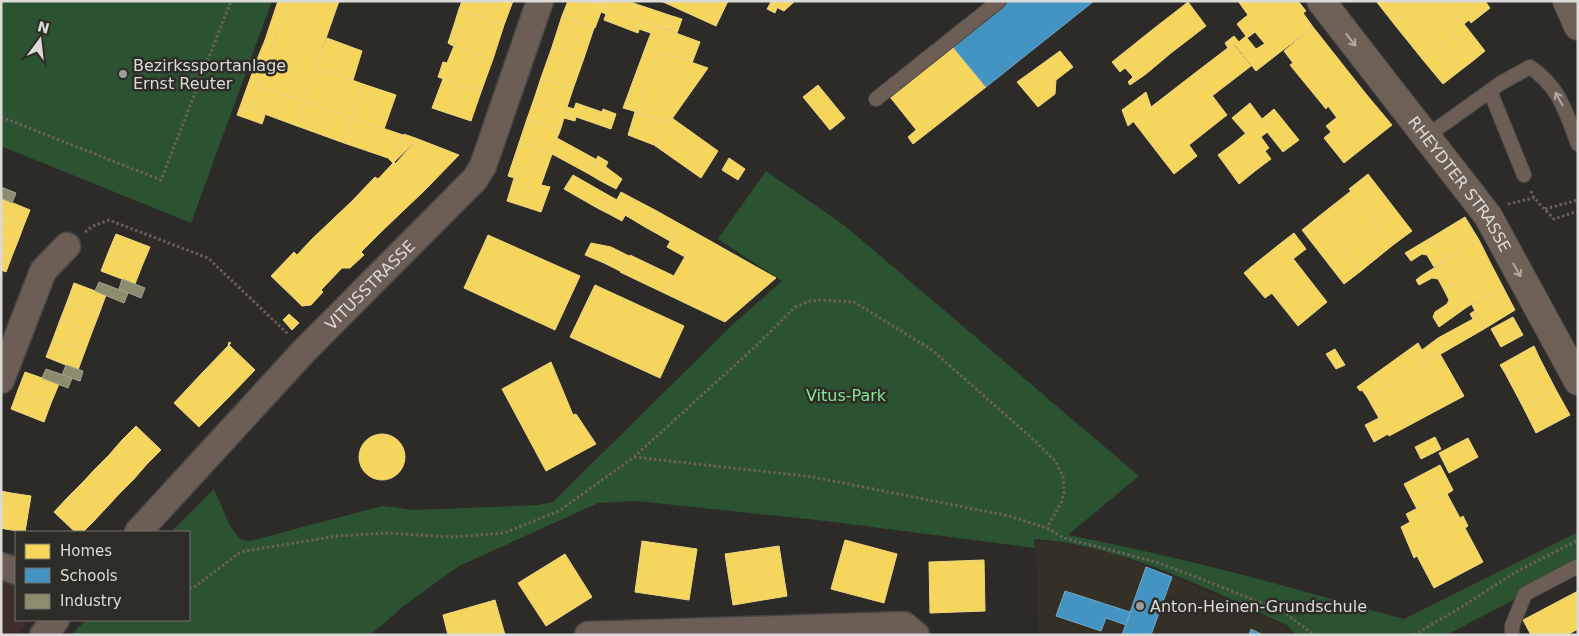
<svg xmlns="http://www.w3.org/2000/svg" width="1579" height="636" font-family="'DejaVu Sans',sans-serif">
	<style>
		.built { fill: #343026 }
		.industrial { fill: #3e2e2a }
		.green { fill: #2c5331 }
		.homes { fill: #f6d55c; stroke: #eed781 }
		.schools { fill: #4393c3; stroke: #71a9c9 }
		.industry { fill: #8c8c6e; stroke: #a4a48e }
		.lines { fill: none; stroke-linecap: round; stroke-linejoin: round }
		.lane-casing { stroke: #474745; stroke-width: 16 }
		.street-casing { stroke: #474745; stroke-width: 29 }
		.secondary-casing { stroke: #474745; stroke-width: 30 }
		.path { stroke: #686059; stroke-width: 3; stroke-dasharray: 2.5 2.5; stroke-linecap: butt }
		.lane { stroke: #6d5e55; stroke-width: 14 }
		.street { stroke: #6d5e55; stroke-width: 26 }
		.secondary { stroke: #6f6056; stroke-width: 28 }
		.oneway { stroke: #b1aaa4 }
		.oneway2 { stroke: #b0a9a4 }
		.poi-dot { fill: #9f9d9a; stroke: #2e2c26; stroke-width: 2 }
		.labels { text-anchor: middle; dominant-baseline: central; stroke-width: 5; stroke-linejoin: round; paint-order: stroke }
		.poi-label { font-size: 16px; fill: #dddbd8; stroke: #2e2c26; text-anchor: start }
		.street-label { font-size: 16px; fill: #dddbd8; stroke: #2e2c26 }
		.park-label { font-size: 16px; fill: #83ea91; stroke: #2e2c26 }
	</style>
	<rect width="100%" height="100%" fill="#2c2b28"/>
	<path class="built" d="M1036 542H1059L1113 553 1198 587 1287 626 1293 635H1039Z"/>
	<path class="industrial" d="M1 579 16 587V620H25V626L18 635H1Z"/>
	<g class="green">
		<path d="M1 1H272L191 223 1 146Z"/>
		<path d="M766 171 845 226 1139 476 1068 535C1182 557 1293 588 1404 619L1578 532V567L1446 635H1296L1287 625C1207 589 1124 545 1034 539L1035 548 826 521 637 501 598 503 459 566 405 605 370 635H71L86 620H189V532H171L214 489 230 526 240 539 250 541 382 506 415 510 538 505 553 502 731 326 782 281 718 239Z"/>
	</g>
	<g class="homes">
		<path d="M278 1H288L273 43 265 40Z"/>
		<path d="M288 1H339L304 101 259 86Z"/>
		<path d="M462 1H513L504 25 459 9Z"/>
		<path d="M568 1H589L642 20 638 33 604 20 606 14 601 12 595 28 562 16Z"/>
		<path d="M589 1H628L639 5 635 18Z"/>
		<path d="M661 1H728L716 26Z"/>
		<path d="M771 1H795L784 11 770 4Z"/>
		<path d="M1238 1H1298L1306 11 1303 13 1313 27 1279 53 1269 41 1265 44 1255 32 1244 18 1248 15Z"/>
		<path d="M1376 1H1422L1394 24Z"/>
		<path d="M1422 1H1479L1447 27 1454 35 1423 60 1394 24Z"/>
		<path d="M1479 1H1485L1490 8 1471 23 1469 20 1464 24 1485 51 1474 60 1447 27Z"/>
		<path d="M1188 2 1206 26 1171 53 1152 30Z"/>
		<path d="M770 4 777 8 775 13 767 9Z"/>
		<path d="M639 5 672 16 667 29 635 18Z"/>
		<path d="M459 9 504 25 493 59 454 46 461 27 454 25Z"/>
		<path d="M562 16 594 28 584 58 552 47Z"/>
		<path d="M672 16 682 19 677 33 667 29Z"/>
		<path d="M1244 18 1255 32 1247 38 1256 49 1269 41 1279 53 1256 71 1235 45 1246 36 1237 24Z"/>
		<path d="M642 20 654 25 651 33 639 29Z"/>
		<path d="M454 25 461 27 453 46 448 43Z"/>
		<path d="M654 25 700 42 692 63 646 46Z"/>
		<path d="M1313 27 1366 94 1337 118 1328 106 1326 109 1290 65 1293 63 1284 51Z"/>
		<path d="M1152 30 1171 53 1146 74 1127 50Z"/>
		<path d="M1454 35 1474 60 1443 84 1423 60Z"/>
		<path d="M1234 36 1239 42 1228 48 1225 43Z"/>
		<path d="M327 38 362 51 353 80 316 67Z"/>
		<path d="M265 40 273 43 268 60 258 57Z"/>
		<path d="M1233 44 1251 66 1212 96 1195 73Z"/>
		<path d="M454 46 493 59 481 92 438 77 443 62 447 63Z"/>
		<path d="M646 46 659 51 637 112 623 108Z"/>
		<path d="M552 47 584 58 573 89 541 78Z"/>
		<path d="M953 47 986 87 922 137 890 97Z"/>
		<path d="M1127 50 1146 74 1130 85 1128 82 1133 77 1125 68 1120 72 1112 62Z"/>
		<path d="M659 51 708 68 669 123 637 112Z"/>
		<path d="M1060 51 1073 67 1056 80 1055 94 1038 107 1017 82Z"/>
		<path d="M258 57 268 60 251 109 265 115 262 124 237 115Z"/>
		<path d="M316 67 363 84 351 118 304 101Z"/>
		<path d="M1195 73 1227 115 1189 145 1197 156 1174 174 1133 121Z"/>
		<path d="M541 78 573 89 567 107 574 109 576 103 602 112 603 109 616 114 611 129 533 102Z"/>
		<path d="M443 79 481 92 471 121 432 108Z"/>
		<path d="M363 84 396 95 384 129 351 118Z"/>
		<path d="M818 85 845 118 830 130 803 97Z"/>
		<path d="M259 86 305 102 297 126 251 109Z"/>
		<path d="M1146 92 1151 107 1128 126 1122 110Z"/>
		<path d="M1366 94 1392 125 1344 163 1324 138 1331 132 1326 126Z"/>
		<path d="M305 102 353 118 344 143 297 126Z"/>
		<path d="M533 102 576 117 575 121 564 118 560 131 527 119Z"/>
		<path d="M1250 103 1262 119 1274 109 1299 140 1283 152 1267 132 1271 129 1263 119 1246 134 1232 118Z"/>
		<path d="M635 112 669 123 654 145 628 135Z"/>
		<path d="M353 118 403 135 400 145 388 158 344 143Z"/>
		<path d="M672 118 718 151 701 178 654 145Z"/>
		<path d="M527 119 560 131 557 138 597 160 589 174 554 155 519 143Z"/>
		<path d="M1263 119 1271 129 1261 137 1269 148 1265 151 1271 159 1255 171 1234 143Z"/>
		<path d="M916 130 922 137 913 144 908 137Z"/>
		<path d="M404 134 418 139 393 163 388 158 400 145Z"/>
		<path d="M418 139 459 155 424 191 395 164Z"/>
		<path d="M519 143 552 154 541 185 550 187 541 212 507 201 514 178 508 176Z"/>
		<path d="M1234 143 1255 171 1239 184 1218 155Z"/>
		<path d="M598 156 608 162 599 180 589 174Z"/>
		<path d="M729 158 745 169 738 180 722 170Z"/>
		<path d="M394 162 424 191 382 231 352 201 375 177 378 179Z"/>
		<path d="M606 167 622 179 616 189 599 180Z"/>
		<path d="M1368 174 1412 231 1393 245 1349 189Z"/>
		<path d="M573 175 608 195 599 209 564 189Z"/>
		<path d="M1351 191 1393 245 1361 271 1318 217Z"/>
		<path d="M621 192 634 199 622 221 609 214Z"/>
		<path d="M608 195 617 200 609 214 599 209Z"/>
		<path d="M1 198 30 210 24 225 1 217Z"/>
		<path d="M634 199 655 210 645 227 625 215Z"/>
		<path d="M352 201 382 231 361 252 364 255 350 268H342L312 239Z"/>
		<path d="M655 210 680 224 670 241 645 227Z"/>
		<path d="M1 217 24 225 18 241 1 235Z"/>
		<path d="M1318 217 1361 271 1344 284 1302 230Z"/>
		<path d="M1465 217 1479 240 1446 260 1432 237Z"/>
		<path d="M680 224 698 234 685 257 667 247Z"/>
		<path d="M1294 233 1306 249 1293 259 1281 243Z"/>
		<path d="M116 234 150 247 142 266 108 253Z"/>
		<path d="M698 234 776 278 725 322 664 293Z"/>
		<path d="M1 235 18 241 12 256 1 252Z"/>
		<path d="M488 235 580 276 555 330 464 288Z"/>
		<path d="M1432 237 1446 260 1434 267 1427 255 1422 254 1411 261 1405 253Z"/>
		<path d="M312 239 342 268 321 290 323 292 311 305 302 306 271 276 294 252 297 255Z"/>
		<path d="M1479 240 1491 264 1444 290 1438 279 1432 278 1419 285 1416 280 1421 276Z"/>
		<path d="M591 243 611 247 604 263 585 255Z"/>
		<path d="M1281 243 1327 302 1298 326 1251 267Z"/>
		<path d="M611 247 629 256 620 271 604 263Z"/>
		<path d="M1 252 12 256 6 272 1 270Z"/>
		<path d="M108 253 142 266 135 284 101 271Z"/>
		<path d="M630 255 674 276 664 293 620 272Z"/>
		<path d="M1491 264 1503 287 1467 307 1439 327 1433 317 1435 312 1447 304 1449 300 1444 290Z"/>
		<path d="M1251 267 1272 293 1265 298 1244 273Z"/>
		<path d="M74 283 106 295 99 314 67 302Z"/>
		<path d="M595 285 684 326 660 378 570 337Z"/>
		<path d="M1503 287 1515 310 1484 329 1472 305Z"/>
		<path d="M67 302 99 314 92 332 60 320Z"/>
		<path d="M1474 311 1484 329 1446 351 1438 338 1473 319 1470 314Z"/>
		<path d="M289 314 299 323 292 330 283 320Z"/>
		<path d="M1513 317 1523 335 1501 347 1491 329Z"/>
		<path d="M60 320 92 332 85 351 53 339Z"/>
		<path d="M1438 338 1446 351 1428 361 1422 350Z"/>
		<path d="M53 339 85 351 78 370 46 357Z"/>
		<path d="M229 342 231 343 229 345 255 370 228 398 202 373 228 346Z"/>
		<path d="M1418 343 1428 361 1367 397 1362 390 1360 391 1357 387Z"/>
		<path d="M1534 346 1539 357 1505 373 1500 365Z"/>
		<path d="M1335 349 1345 365 1336 369 1326 354Z"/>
		<path d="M1440 354 1464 396 1389 436 1367 397Z"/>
		<path d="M1539 357 1556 390 1523 407 1505 373Z"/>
		<path d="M551 362 573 415 576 414 596 444 546 471 502 389Z"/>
		<path d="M25 372 59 384 51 403 18 390Z"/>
		<path d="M202 373 228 398 199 427 174 403Z"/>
		<path d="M18 390 51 403 44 422 11 409Z"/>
		<path d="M1556 390 1570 415 1536 433 1523 407Z"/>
		<path d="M1379 418 1388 434 1374 442 1365 425Z"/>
		<path d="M136 426 161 450 147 464 122 440Z"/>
		<circle cx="382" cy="457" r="23"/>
		<path d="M1435 437 1441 449 1421 459 1415 447Z"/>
		<path d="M1468 438 1478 457 1449 473 1439 453Z"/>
		<path d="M122 440 147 464 134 479 109 455Z"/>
		<path d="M109 455 134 479 120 493 95 469Z"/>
		<path d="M1440 465 1453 490 1417 509 1404 484Z"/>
		<path d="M95 469 120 493 107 507 82 483Z"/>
		<path d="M82 483 107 507 94 521 68 497Z"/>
		<path d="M1453 490 1447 494 1460 518 1463 516 1468 526 1465 528 1483 562 1434 588 1417 556 1414 558 1401 527 1410 522 1406 514Z"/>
		<path d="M1 491 11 493 5 529 1 528Z"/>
		<path d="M11 493 31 496 25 532 5 529Z"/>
		<path d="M68 497 94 521 83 532H75L54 512Z"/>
		<path d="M845 540 897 554 884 603 831 589Z"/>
		<path d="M642 541 697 549 689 600 635 592Z"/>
		<path d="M779 546 787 596 733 605 725 554Z"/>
		<path d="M565 554 592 597 546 626 518 583Z"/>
		<path d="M984 560 985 611 930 613 929 562Z"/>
		<path d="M1578 591V629L1567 635H1531L1523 620Z"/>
		<path d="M495 600 505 635H448L443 615Z"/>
	</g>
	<g class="schools">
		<path d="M1010 1H1094L986 87 953 47Z"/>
		<path d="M1146 567 1172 577 1151 635H1122Z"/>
		<path d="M1065 591 1130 612 1126 625 1106 618 1101 631 1056 616Z"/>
		<path d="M1251 629 1263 635H1249Z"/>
	</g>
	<g class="industry">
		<path d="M1 187 16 193 12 203 1 198Z"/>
		<path d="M122 279 145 288 141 298 119 289Z"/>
		<path d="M99 282 128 293 124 303 95 291Z"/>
		<path d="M66 365 83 371 80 381 62 375Z"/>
		<path d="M46 369 72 378 68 388 42 378Z"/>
	</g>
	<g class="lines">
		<g class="lane-casing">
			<g id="lane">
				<path d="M1490 91 1524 175"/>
				<path d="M876 99 999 1"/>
				<path d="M1427 136 1501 83 1530 67C1560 87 1566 113 1578 144"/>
				<path d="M1512 635V626L1525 594 1578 566"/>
			</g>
		</g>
		<g class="street-casing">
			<g id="street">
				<path d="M1 380 43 271 67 246"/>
				<path id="s1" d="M138 532 305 350 475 179 483 166 540 1"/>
				<path d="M1 566 16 571"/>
				<path d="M43 635 56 620"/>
				<path d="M588 635 904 625 916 635"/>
			</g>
		</g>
		<g class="secondary-casing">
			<g id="secondary">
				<path id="s2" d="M1321 1 1488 216 1578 381"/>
				<path d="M1567 1 1578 26"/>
			</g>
		</g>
		<g class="path">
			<path d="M1 117 161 180 231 1"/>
			<path d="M1531 191 1534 198 1554 219 1578 211"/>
			<path d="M1508 204 1534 198"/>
			<path d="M1545 209 1578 200"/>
			<path d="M85 232 93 226 109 220 208 258 288 334"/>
			<path d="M634 457 813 477 1009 516 1047 528 1064 538 1156 562 1199 578 1284 612 1314 635"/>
			<path d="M189 588 196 586 240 552 337 536 385 533 453 537 504 533 559 511 634 457 757 345 795 307 810 301 821 300 854 302 932 350 1034 440 1056 462 1063 477 1064 492 1061 503 1047 528"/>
			<path d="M1414 635 1460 608 1516 572 1578 540"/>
		</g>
		<use href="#lane" class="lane"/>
		<use href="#street" class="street"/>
		<use href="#secondary" class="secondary"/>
	</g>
	<defs><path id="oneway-shaft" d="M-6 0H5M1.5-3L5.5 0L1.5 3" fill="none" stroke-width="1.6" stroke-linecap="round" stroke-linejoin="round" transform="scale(1.25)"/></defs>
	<g class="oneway">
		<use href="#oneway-shaft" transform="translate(1351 40) rotate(52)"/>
		<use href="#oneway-shaft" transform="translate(1517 270) rotate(61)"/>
	</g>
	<use class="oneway2" href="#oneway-shaft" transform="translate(1559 99) rotate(-119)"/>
	<g class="poi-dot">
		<circle cx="123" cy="74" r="5"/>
		<circle cx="1140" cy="606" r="5"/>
	</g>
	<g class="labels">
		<g class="poi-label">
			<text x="133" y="65">Bezirkssportanlage<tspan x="133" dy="18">Ernst Reuter</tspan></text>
			<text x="1150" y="606">Anton-Heinen-Grundschule</text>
		</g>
		<g class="street-label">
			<text stroke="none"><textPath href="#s2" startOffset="230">RHEYDTER STRASSE</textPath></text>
			<text stroke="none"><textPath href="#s1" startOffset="339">VITUSSTRASSE</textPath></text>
		</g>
		<g class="park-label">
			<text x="846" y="395">Vitus-Park</text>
		</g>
	</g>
	<rect width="1579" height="636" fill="none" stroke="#dddbd8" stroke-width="5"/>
	<rect x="15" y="531" width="175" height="90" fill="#2e2c26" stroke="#74726d"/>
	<rect x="25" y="544" width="25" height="15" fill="#f6d55c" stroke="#74726d"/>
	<text x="60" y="556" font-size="15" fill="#dddbd8">Homes</text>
	<rect x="25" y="568" width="25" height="15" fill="#4393c3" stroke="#74726d"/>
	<text x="60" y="581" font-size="15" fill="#dddbd8">Schools</text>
	<rect x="25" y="594" width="25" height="15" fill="#8c8c6e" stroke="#74726d"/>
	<text x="60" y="606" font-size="15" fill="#dddbd8">Industry</text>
	<g transform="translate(40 40) rotate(15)" stroke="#2e2c26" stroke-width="4" paint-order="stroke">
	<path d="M0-4L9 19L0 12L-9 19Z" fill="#dddbd8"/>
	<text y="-8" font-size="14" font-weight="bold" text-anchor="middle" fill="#dddbd8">N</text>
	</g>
</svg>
